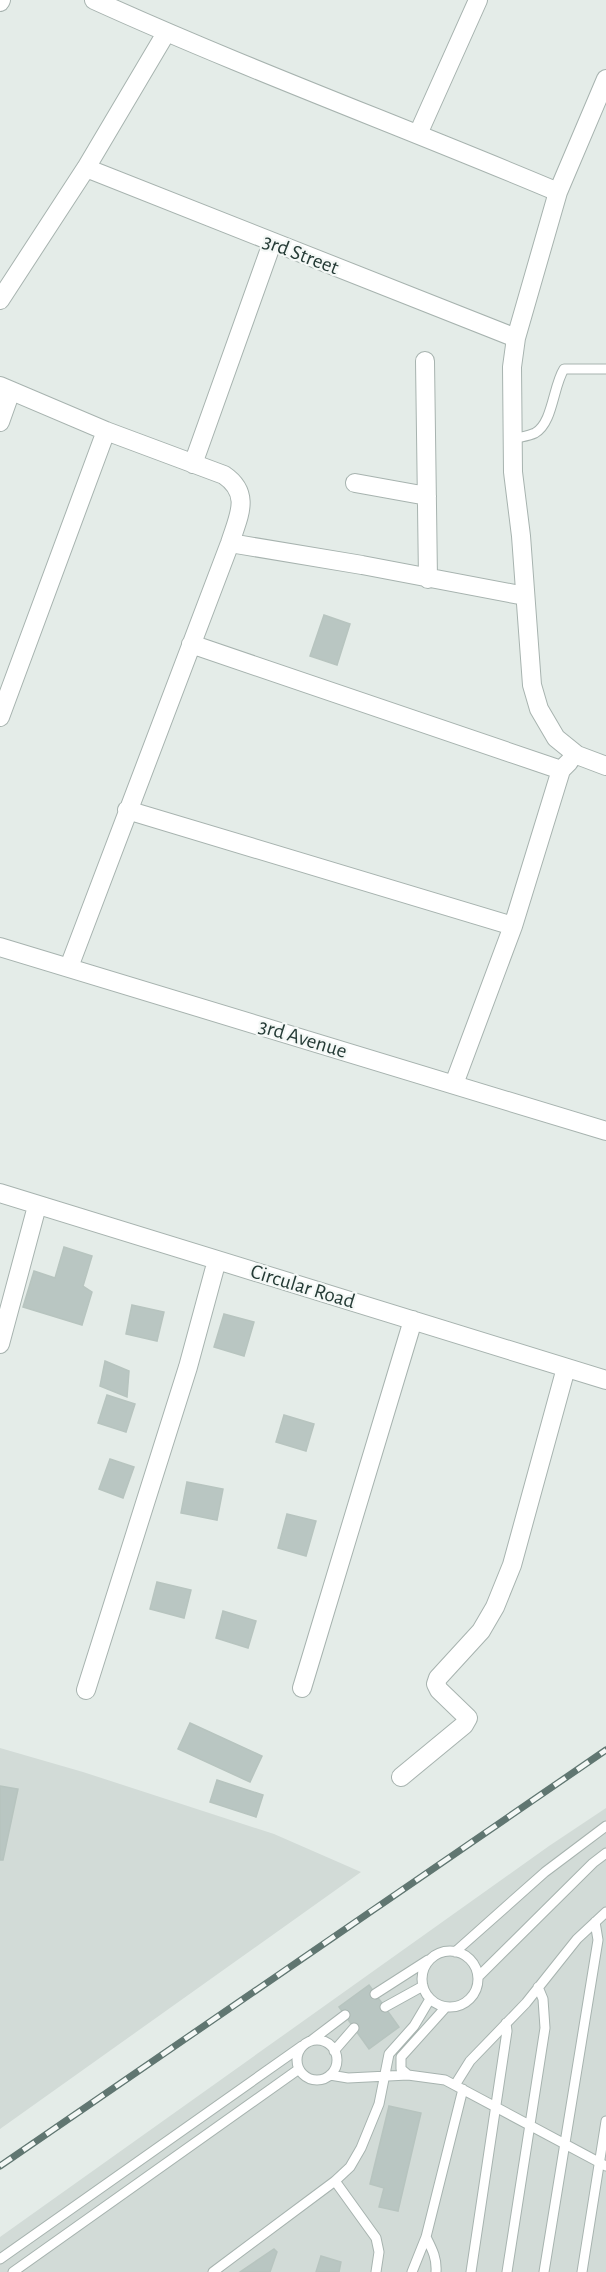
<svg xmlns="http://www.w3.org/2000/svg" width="606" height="2272" font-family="'Alegreya Sans',sans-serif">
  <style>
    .built { fill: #d2dbd7 }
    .building { fill: #b9c6c2; stroke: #b7c4bf; stroke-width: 1.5 }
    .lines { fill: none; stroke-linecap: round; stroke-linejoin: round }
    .service-casing { stroke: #a7b3af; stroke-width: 11 }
    .minor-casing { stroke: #a7b3af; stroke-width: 20 }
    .service { stroke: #fff; stroke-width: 9 }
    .minor { stroke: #fff; stroke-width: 18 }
    .rail-casing { stroke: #607671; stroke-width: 7 }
    .rail { stroke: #f4f8f6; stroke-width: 4.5; stroke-dasharray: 14; stroke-linecap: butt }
    .labels { text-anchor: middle; stroke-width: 4.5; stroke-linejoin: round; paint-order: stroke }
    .street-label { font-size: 21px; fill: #253b36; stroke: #f4f8f6 }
  </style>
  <rect width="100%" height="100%" fill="#e4ece8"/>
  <path class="built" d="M0,1748l83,24 191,62 87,38 -361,257z
    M606,1808v464h-606v-35l549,-391z"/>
  <path class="building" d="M324,615l26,9 -13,41 -27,-9z
    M64,1247l28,9 -9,30 9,6 -10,33 -59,-18 11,-36 21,7z
    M132,1305l32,7 -7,29 -31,-7z
    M224,1314l30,8 -10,34 -30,-9z
    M105,1361l24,10 -2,26 -27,-11z
    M107,1395l28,9 -9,28 -28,-9z
    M284,1415l30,9 -8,27 -30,-9z
    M110,1459l24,8 -11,31 -24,-9z
    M187,1482l36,7 -6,31 -36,-7z
    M287,1514l29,7 -10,35 -28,-8z
    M157,1582l34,8 -7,28 -34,-9z
    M223,1611l33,10 -8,27 -32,-10z
    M190,1723l72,33 -12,26 -72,-33z
    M217,1780l46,15 -7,22 -46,-15z
    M0,1786l18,3 -15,71h-3z
    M369,1985l30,42 -30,22 -30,-42z
    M389,2106l32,7 -23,98 -19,-4 5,-19 -14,-4z
    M274,2249l3,3 -7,20h-30z
    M321,2256l20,6 -2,10h-23z"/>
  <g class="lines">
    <defs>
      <path id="service" d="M513,439c7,-2 16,-3 22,-6 18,-10 18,-47 29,-64h42
        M422 1979a28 28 0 1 1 56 0a28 28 0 1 1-56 0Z
        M455,1952l90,-80 61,-46
        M478,1977l115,-114 13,-10
        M375,1994l53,-34
        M385,2007l38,-21
        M312,2040l33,-25
        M297 2060a20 20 0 1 1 40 0a20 20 0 1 1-40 0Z
        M334,2051l20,-23
        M330,2075l18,3 60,-3 37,5 161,86
        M408,2075l-7,-6v-12l45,-50
        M455,2085l15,-24 56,-58 51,-64 29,-27
        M335,2181l41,57 3,14 -3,20
        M426,2237c6,12 11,21 10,35
        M0,2259l302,-213
        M13,2272l286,-203
        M213,2272l122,-91 15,-14 11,-19 18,-44 10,-50 25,-28 16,-27
        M412,2272l14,-35 37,-148
        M471,2272l36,-241 -1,-8
        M507,2272l38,-244 -2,-29 -5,-12
        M544,2272l54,-332 -3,-18
        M582,2272l24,-151"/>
      <path id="minor" d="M94,0c152,69 310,127 464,192
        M0,2l1,-2
        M606,79l-48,113 -42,146 -4,29 1,105 8,64 11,149 7,24 17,29 21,17 29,11
        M418,134l60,-134
        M86,168l430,170
        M0,300l86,-132 80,-135
        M425,361l3,218
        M0,386l106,45 118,44c28,19 14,42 6,68l-161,424
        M0,422l11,-31
        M193,464l79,-221
        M355,483l72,13
        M230,543l132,22 163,31
        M191,644l370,126
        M0,717l106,-286
        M127,810l386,116
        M0,947l606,184
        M454,1084l59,-158 48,-156 8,-8
        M0,1193l606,187
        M0,1344l37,-138
        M302,1688l111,-368
        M86,1690l102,-323 29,-107
        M401,1777l63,-52 4,-7 -29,-28 -3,-6 2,-6 43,-47 14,-24 17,-42 54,-197"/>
    </defs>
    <use href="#service" class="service-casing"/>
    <use href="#minor" class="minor-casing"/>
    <use href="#service" class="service"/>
    <use href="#minor" class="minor"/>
    <defs>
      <path id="rail" d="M0,2166l606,-416"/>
    </defs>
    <use href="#rail" class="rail-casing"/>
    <use href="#rail" class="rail"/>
  </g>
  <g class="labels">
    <g class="street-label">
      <text transform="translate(301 254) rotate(21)" y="7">3rd Street</text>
      <text transform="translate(303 1038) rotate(17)" y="7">3rd Avenue</text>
      <text transform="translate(303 1286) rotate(17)" y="7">Circular Road</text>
    </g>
  </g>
</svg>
